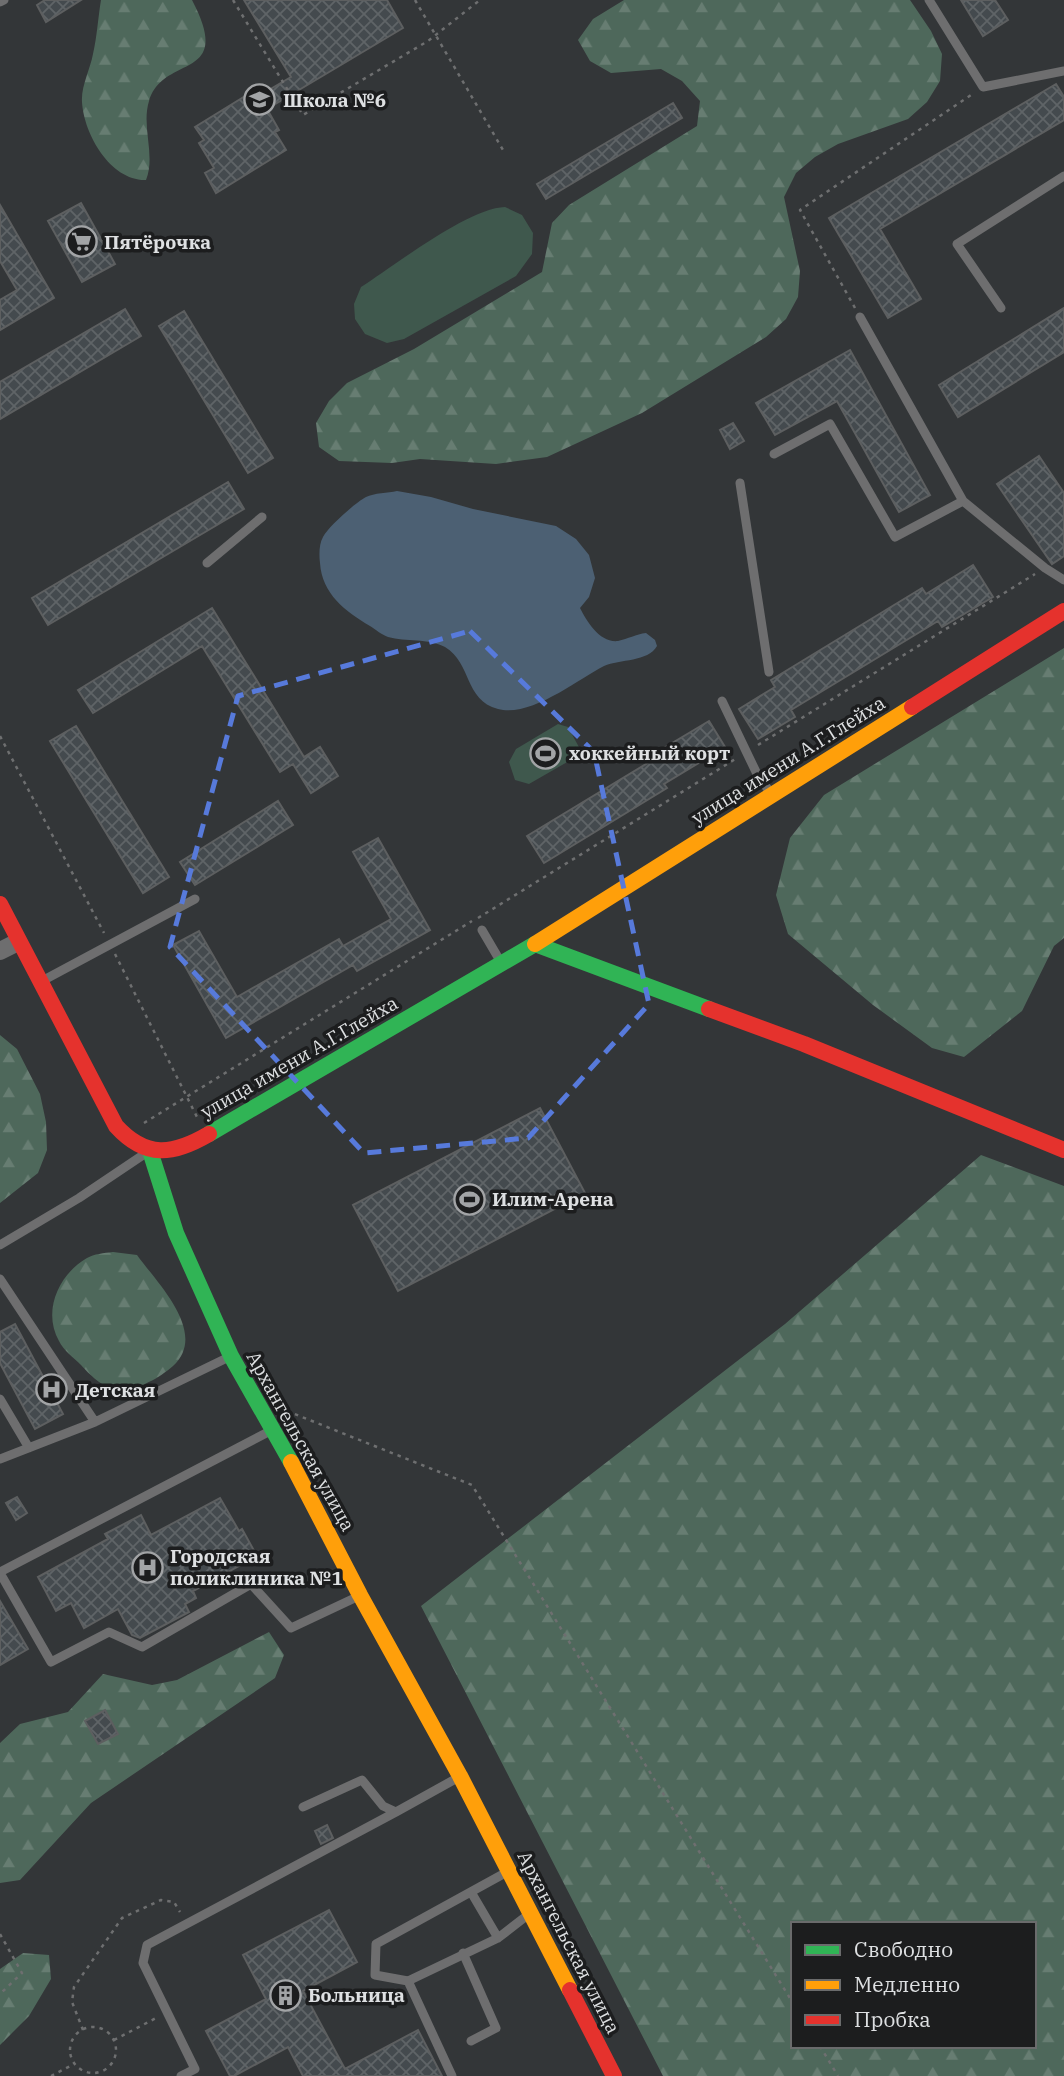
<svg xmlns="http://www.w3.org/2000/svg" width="1064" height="2076" font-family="'IBM Plex Serif',serif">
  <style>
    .forest { fill: url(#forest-firs); fill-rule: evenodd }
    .pitch { fill: #3f584d }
    .water { fill: #4c6073 }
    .building { fill: url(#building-cross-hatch); stroke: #5d5f60; stroke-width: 2 }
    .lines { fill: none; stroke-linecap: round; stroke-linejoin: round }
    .path { stroke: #6e6f70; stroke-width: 2.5; stroke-dasharray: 3.5 5; stroke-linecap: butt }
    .lane { stroke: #6e6e6f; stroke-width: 9 }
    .street { stroke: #6e6e6f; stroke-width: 18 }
    .fast { stroke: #30b455; stroke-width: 16 }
    .slow { stroke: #ff9f0a; stroke-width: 16 }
    .jam { stroke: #e5322d; stroke-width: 16 }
    .marked { fill: none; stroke: #577adb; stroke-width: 5; stroke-dasharray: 14 9; stroke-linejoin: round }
    .labels { text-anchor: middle; stroke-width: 7; stroke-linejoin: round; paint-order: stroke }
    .poi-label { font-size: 19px; font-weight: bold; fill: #dee0e2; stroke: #1c1d1e; text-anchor: start }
    .street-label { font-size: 19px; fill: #dee0e2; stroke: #1c1d1e }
  </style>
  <defs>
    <pattern id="forest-firs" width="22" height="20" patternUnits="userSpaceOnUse" patternTransform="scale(1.75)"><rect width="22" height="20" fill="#4e685b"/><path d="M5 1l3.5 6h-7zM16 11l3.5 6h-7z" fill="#677d72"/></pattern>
    <pattern id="building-cross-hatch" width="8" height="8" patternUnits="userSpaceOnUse" patternTransform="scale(1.75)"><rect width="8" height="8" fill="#444a4e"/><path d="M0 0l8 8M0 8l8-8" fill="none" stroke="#5f6467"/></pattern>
  </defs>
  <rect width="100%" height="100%" fill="#333638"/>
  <path class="forest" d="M101,0h91c43,82 -29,53 -43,101 -8,26 7,54 -3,79 -35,1 -62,-45 -64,-78 -1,-16 8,-32 11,-48 4,-17 5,-36 8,-54z
    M624,0h286l21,31 11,23 -2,27 -13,21 -19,17 -70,25 -23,13 -19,16 -12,24 16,74 -2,26 -12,22 -20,18 -124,76 -95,44 -51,7 -76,-5 -28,4 -53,-2 -20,-14 -3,-24 13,-22 18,-18 67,-34 128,-77 10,-49 17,-18 128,-79 3,-25 -18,-20 -21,-12 -50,4 -21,-12 -12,-21 15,-21z
    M1064,648v290l-10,8 -32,65 -58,46 -32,-9 -59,-43 -85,-71 -12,-39 14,-57 34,-43z
    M0,1035l17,14 23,45 6,28 1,28 -9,23 -38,30z
    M981,1155l83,31v890h-401l-242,-470 364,-282zM793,1924h241v122h-241z
    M113,1252l24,3c20,28 72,78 36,111 -15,13 -36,25 -58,23 -12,-1 -26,-15 -34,-24 -7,-7 -18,-15 -22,-24 -17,-30 0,-67 28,-83 7,-4 17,-5 26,-6z
    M269,1632l15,23 -9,23 -184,125 -71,77 -20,3v-140l20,-19 48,-12 35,-38 49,11 25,-5z
    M23,1953l26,2 2,24 -22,37 -29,29v-76z"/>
  <path class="pitch" d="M505,207l17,8 11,18 -1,21 -16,22 -112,63 -17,4 -22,-9 -10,-15 -1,-15 7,-17c33,-21 107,-79 144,-80z
    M558,724l10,3 12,22 -4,8 -47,27 -14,-4 -6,-18 7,-13z"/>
  <path class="water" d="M397,491l34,6 42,12 83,17 20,13 13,16 6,23 -6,19 -9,11c7,14 20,35 38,33 10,-2 18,-7 28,-8l9,7 2,6c-9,16 -37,13 -53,20 -27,14 -74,52 -106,43 -34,-9 -26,-46 -53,-62 -17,-9 -39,-5 -57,-10 -6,-2 -13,-8 -18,-11 -25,-15 -48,-32 -50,-63 -1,-8 -1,-19 3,-26 6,-11 32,-34 43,-40 8,-4 22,-4 31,-6z"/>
  <path class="building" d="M45,0h36l-35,22 -9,-17z
    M244,0h143l16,28 -136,81 12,21 -4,2 11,18 -70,43 -11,-20 9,-5 -15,-25 5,-3 -9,-13 68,-42 4,6 24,-14z
    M961,0h34l13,20 -25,16z
    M1056,84l8,13v23l-184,109 41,70 -33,19 -59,-100z
    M673,103l9,15 -136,81 -9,-15z
    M81,203l34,61 -33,18 -34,-61z
    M0,205l54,93 -54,32v-30l17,-10 -17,-29z
    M1064,308v44l-106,65 -19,-32z
    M125,309l16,27 -141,83v-37z
    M184,311l89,147 -25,15 -89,-147z
    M850,350l80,145 -31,17 -62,-111 -62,34 -19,-32z
    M733,423l11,18 -14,8 -10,-19z
    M1039,456l25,37v63l-12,8 -55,-80z
    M228,482l16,27 -196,116 -16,-27z
    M973,565l20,32 -51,30 -4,-6 -147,89 4,7 -37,22 -19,-30 36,-22 -4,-7 151,-92 4,6z
    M212,608l92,149 16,-10 18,29 -27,17 -18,-29 -13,8 -78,-126 -109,67 -15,-23z
    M709,721l16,26 -61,37 3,4 -123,75 -17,-27 124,-75 -2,-4z
    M76,726l93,151 -26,16 -93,-152z
    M278,801l15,24 -98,60 -15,-23z
    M378,838l52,92 -73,41 -4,-6 -127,73 -53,-93 26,-14 38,66 102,-58 4,7 48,-27 -38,-67z
    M540,1108l45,85 -187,98 -45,-86z
    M15,1324l48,90 -28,15 -35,-66v-31z
    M17,1497l10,16 -11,7 -10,-17z
    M220,1498l19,33 3,-2 15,27 -64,35 3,7 -11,6 4,8 -49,26 -8,-3 -14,-26 -34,19 -13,-25 -15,8 -18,-34 70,-38 -3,-5 36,-19 10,20z
    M0,1601l28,48 -28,16z
    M105,1710l13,24 -20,10 -13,-23z
    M327,1825l6,13 -12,6 -6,-13z
    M329,1910l28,52 -54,29 42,78 73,-39 24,46h-139l-15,-29 -54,29h-4l-24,-45 60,-32 -23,-44z"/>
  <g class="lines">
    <path class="path" d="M233,0l70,115 125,-74 52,-41
      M415,0l88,150
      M855,308l-55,-98 174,-117
      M0,736l104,197
      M758,745l277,-171
      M478,918l259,-160
      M115,954l82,163
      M144,1123l328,-202
      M287,1411l185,74 321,518
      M0,1934l22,39 -22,21
      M70 2050a23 23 0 1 1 46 0a23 23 0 1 1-46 0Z
      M83,2030l-11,-28 2,-15 48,-69 39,-18 13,2 6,10
      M114,2040l44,-23
      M820,2046l18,30
      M51,2076l23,-12"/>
    <path class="lane" d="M929,0l54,87 81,-16
      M0,2l4,-2
      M1001,308l-44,-64 107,-68
      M860,317l103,184 82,67 19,12
      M774,454l56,-30 65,113 68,-36
      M740,483l29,189
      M207,563l55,-46
      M722,701l36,75 12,16
      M482,930l17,29
      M42,981l153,-82
      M0,1245l79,-47 67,-45
      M0,1279l95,143
      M0,1399l29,49
      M0,1459l95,-37 134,-65
      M0,1572l274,-143
      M0,1573l51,89 58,-30 33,15 109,-63 40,44 68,-32
      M303,1807l59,-27 21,26 13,6 63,-35
      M507,1872l-131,72 -1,31 33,6 90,-43 31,-24
      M471,1892l27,46
      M463,1953l33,75 -25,13
      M408,1981l44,95
      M181,2076l14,-7 -52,-106 4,-18 249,-133"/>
    <path class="street" d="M0,951l18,-9"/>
    <path class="fast" d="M209,1134l326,-190 174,65
      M150,1151l26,82 55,123 60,106"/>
    <path class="slow" d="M535,944l377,-237
      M291,1462l69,133 100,181 110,214"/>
    <path class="jam" d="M912,707l152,-96
      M0,904l116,222c30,33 57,29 93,8
      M709,1009l95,35 260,106
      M570,1990l44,86"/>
  </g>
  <path class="marked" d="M470,631l124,121 55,252 -121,134 -164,15 -194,-206 68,-251z"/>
  <defs>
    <symbol id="school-ring" viewBox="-11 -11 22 22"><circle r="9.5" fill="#1c1d1e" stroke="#a2a4a6" stroke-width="1.5"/><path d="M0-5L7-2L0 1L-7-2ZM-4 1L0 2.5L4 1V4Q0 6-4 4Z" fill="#a2a4a6"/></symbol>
    <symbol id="supermarket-ring" viewBox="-11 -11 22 22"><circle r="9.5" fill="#1c1d1e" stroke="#a2a4a6" stroke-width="1.5"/><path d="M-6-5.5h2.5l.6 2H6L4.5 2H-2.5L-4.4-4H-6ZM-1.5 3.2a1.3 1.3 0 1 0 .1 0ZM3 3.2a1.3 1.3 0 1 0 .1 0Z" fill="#a2a4a6"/></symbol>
    <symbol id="stadium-ring" viewBox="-11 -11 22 22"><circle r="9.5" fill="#1c1d1e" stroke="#a2a4a6" stroke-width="1.5"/><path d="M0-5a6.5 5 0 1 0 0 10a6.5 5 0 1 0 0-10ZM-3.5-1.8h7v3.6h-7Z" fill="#a2a4a6"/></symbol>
    <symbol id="hospital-ring" viewBox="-11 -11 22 22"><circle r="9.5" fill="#1c1d1e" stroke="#a2a4a6" stroke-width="1.5"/><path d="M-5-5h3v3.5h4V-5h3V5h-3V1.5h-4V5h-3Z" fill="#a2a4a6"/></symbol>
    <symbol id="building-ring" viewBox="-11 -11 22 22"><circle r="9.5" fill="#1c1d1e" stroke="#a2a4a6" stroke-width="1.5"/><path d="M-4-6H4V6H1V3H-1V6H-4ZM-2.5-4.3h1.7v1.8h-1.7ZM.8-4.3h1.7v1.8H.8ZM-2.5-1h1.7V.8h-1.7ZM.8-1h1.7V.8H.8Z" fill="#a2a4a6"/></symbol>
  </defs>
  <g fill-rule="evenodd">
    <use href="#school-ring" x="242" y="82" width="35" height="35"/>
    <use href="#supermarket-ring" x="64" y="224" width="35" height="35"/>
    <use href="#stadium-ring" x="528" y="736" width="35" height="35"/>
    <use href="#stadium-ring" x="452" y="1182" width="35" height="35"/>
    <use href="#hospital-ring" x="34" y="1372" width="35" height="35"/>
    <use href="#hospital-ring" x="130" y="1550" width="35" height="35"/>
    <use href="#building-ring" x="268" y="1978" width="35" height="35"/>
  </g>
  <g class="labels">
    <g class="poi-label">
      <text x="283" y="107">Школа №6</text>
      <text x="104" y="249">Пятёрочка</text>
      <text x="569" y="760">хоккейный корт</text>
      <text x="492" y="1206">Илим-Арена</text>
      <text x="75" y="1397">Детская</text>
      <text x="170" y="1563">Городская<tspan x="170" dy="22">поликлиника №1</tspan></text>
      <text x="308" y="2002">Больница</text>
    </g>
    <g class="street-label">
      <text transform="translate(788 760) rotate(-32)" y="7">улица имени А.Г.Глейха</text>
      <text transform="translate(299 1057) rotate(-30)" y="7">улица имени А.Г.Глейха</text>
      <text transform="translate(301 1441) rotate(61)" y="7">Архангельская улица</text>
      <text transform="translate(569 1942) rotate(63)" y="7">Архангельская улица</text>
    </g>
  </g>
  <rect x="791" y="1922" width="245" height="126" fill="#1c1d1e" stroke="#6a6b6c" stroke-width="2"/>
  <rect x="805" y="1945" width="35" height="10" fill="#30b455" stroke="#6a6b6c" stroke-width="2"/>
  <text x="854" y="1957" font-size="21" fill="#dee0e2">Свободно</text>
  <rect x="805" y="1980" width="35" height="10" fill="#ff9f0a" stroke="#6a6b6c" stroke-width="2"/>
  <text x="854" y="1992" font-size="21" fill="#dee0e2">Медленно</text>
  <rect x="805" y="2015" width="35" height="10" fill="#e5322d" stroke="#6a6b6c" stroke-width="2"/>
  <text x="854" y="2027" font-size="21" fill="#dee0e2">Пробка</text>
</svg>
